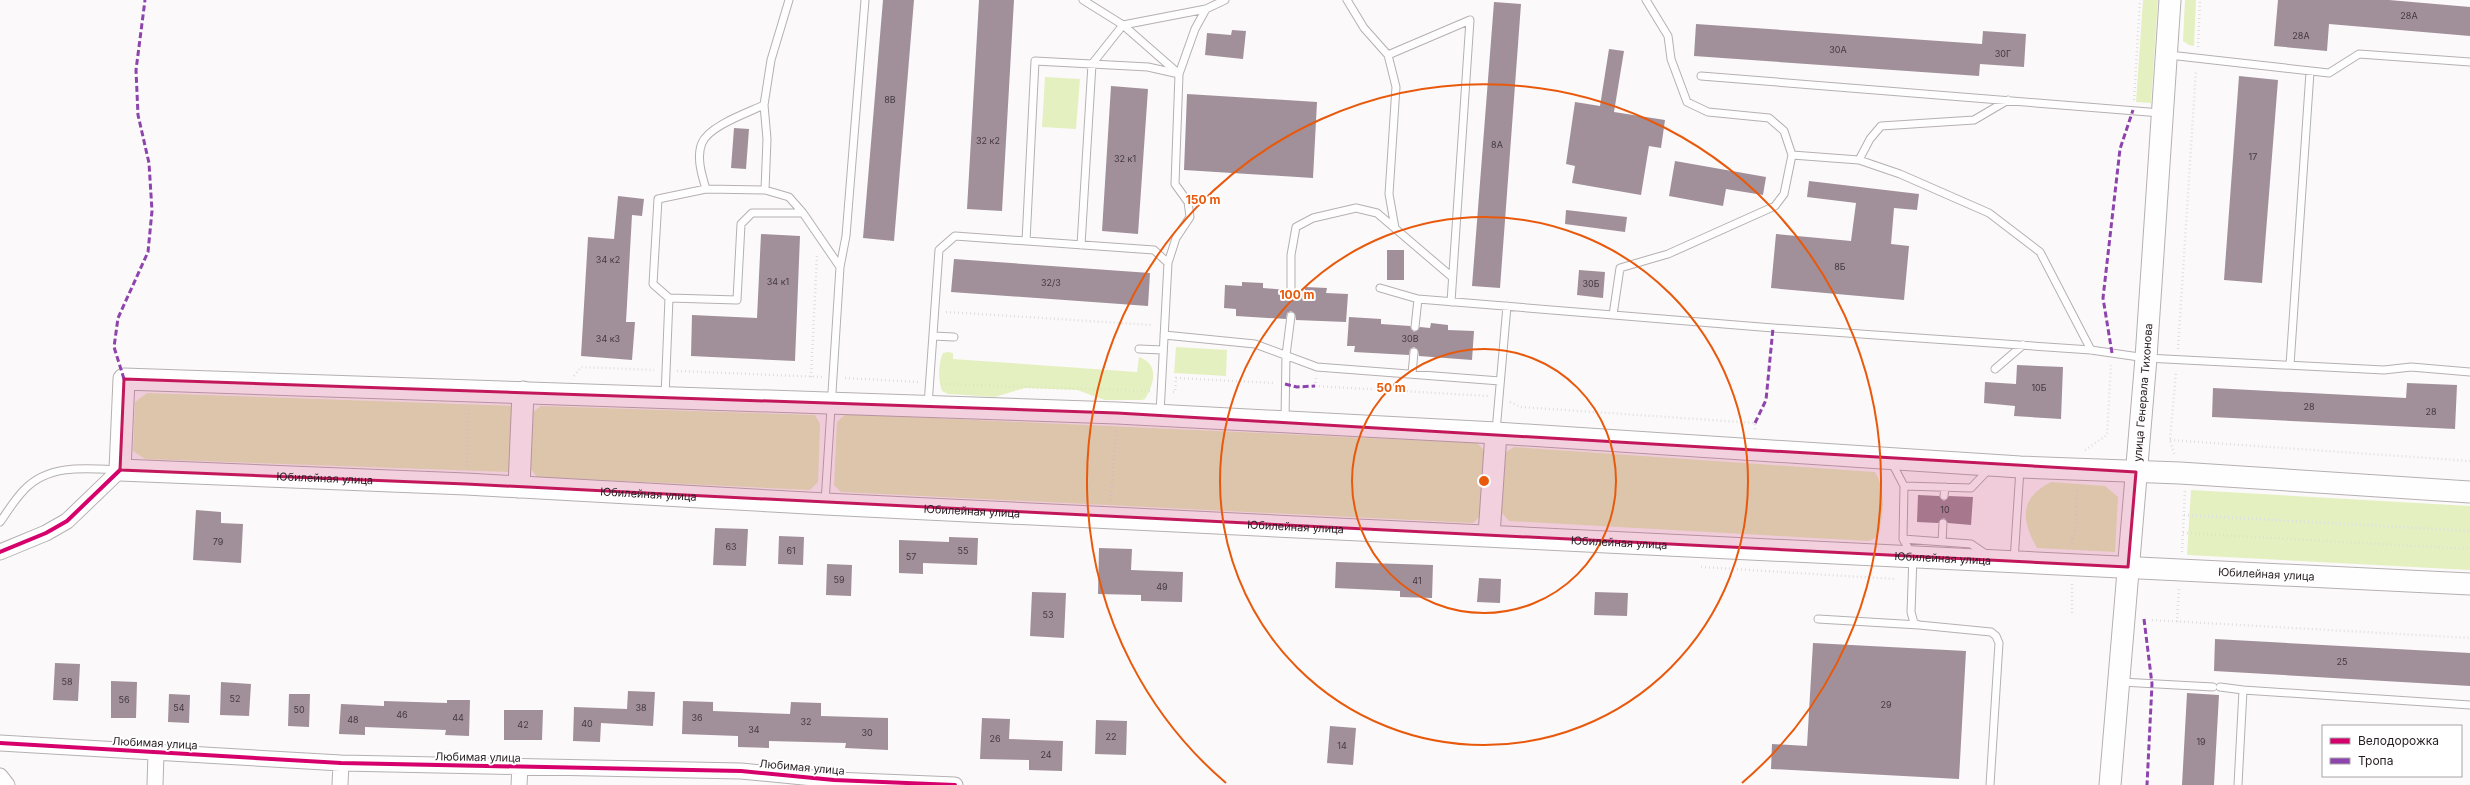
<svg xmlns="http://www.w3.org/2000/svg" width="2470" height="785" font-family="Inter,sans-serif">
  <style>
    .green { fill: #e4f0c0 }
    .building { fill: #a1909a }
    .lines { fill: none; stroke-linecap: round; stroke-linejoin: round }
    .lane-casing { stroke: #b5b0b2; stroke-width: 9 }
    .street-casing { stroke: #b5b0b2; stroke-width: 17 }
    .secondary-casing { stroke: #b5b0b2; stroke-width: 23 }
    .path { stroke: #dfdfdf; stroke-width: 2.5; stroke-dasharray: 1 3; stroke-linecap: butt }
    .lane { stroke: #fffefe; stroke-width: 7 }
    .street { stroke: #fffefe; stroke-width: 15 }
    .secondary { stroke: #fffefe; stroke-width: 21 }
    .quiet { stroke: #8e44ad; stroke-width: 3; stroke-dasharray: 6 3; stroke-linecap: butt }
    .cycleway-casing { stroke: #fff; stroke-width: 6 }
    .cycleway { stroke: #d6006c; stroke-width: 4 }
    .marked { fill: #c2185b; fill-opacity: 0.2; stroke: #c2185b; stroke-width: 3; stroke-linejoin: round }
    .ring { fill: none; stroke: #e8590c; stroke-width: 2 }
    .labels { text-anchor: middle; stroke-width: 4; stroke-linejoin: round; paint-order: stroke }
    .number-label { font-size: 9px; fill: #44393f }
    .street-label { font-size: 11px; fill: #251c21; stroke: #fff }
    .centre { fill: #e8590c; stroke: #fff; stroke-width: 2 }
    .ring-label { font-size: 12px; text-anchor: middle; font-weight: bold; fill: #e8590c; stroke: #fff; stroke-width: 4; stroke-linejoin: round; paint-order: stroke }
  </style>
  <rect width="100%" height="100%" fill="#fcf9fa"/>
  <path class="green" d="M2143,0h15l-7,103 -15,-1z
    M2185,0h11l-2,46 -5,-1 -6,-4z
    M1045,77l35,2 -4,50 -34,-2z
    M1176,347l51,3 -1,26 -52,-3z
    M948,352l5,1v6l184,13 2,-15c21,7 15,27 6,42l-3,1h-37l-28,-10 -52,-2 -30,9 -47,-3 -6,-3c-4,-11 -4,-28 1,-38z
    M147,393l367,13 -5,66 -364,-13 -12,-8 2,-49z
    M541,406l274,9 5,9 -2,58 -8,8 -273,-13 -7,-9 3,-56z
    M846,414l631,29 9,9 -3,61 -10,10 -632,-31 -7,-7 3,-63z
    M1514,447l361,25c11,16 9,47 2,65l-8,4 -360,-20 -8,-9 5,-60z
    M2051,482l54,4 13,11 -3,55 -78,-4c-16,-28 -18,-50 14,-66z
    M2191,490l279,16v64l-283,-15z"/>
  <path class="building" d="M883,0h31l-20,241 -31,-3z
    M979,0h35l-12,211 -35,-2z
    M2278,0h111l81,7v29l-141,-12 -2,27 -53,-5z
    M1494,2l27,2 -21,284 -28,-2z
    M1696,24l286,20 1,-13 43,3 -2,33 -44,-3 -1,12 -285,-20z
    M1232,30l14,1 -3,28 -38,-4 2,-22 24,2z
    M1609,49l15,2 -10,61 51,8 -4,28 -12,-2 -8,49 -69,-12 3,-17 -9,-2 9,-62 25,4z
    M2239,76l39,4 -16,203 -38,-3z
    M1111,86l37,3 -10,145 -36,-3z
    M1187,94l130,8 -4,76 -129,-8z
    M734,128l15,1 -3,40 -15,-1z
    M1675,161l91,16 -3,18 -37,-6 -3,17 -54,-10z
    M1809,181l110,13 -2,16 -23,-2 -3,36 18,2 -5,54 -133,-12 5,-54 75,7 5,-38 -49,-6z
    M618,196l26,3 -2,17 -10,-1 -6,107h9l-3,38 -51,-4 7,-119 26,2z
    M1566,210l61,7 -2,15 -60,-8z
    M761,234l39,2 -5,125 -104,-5 1,-41 65,3z
    M1387,250h17v30h-17z
    M954,259l196,14 -2,33 -197,-14z
    M1579,270l26,2 -2,26 -26,-3z
    M1242,282l21,1v5l23,2 5,5 5,-5h9v-3l22,1 -1,5 22,1 -2,28 -50,-2 -1,-6 -4,-3 -4,2 -1,6 -50,-3v-7l-12,-1 1,-23 17,1z
    M1349,317l32,2v5l29,2 4,6 6,-5 10,1 1,-5 17,2v5l26,1 -2,29 -53,-4 -1,-6 -4,-3 -4,2 -1,6 -55,-3 1,-6h-8z
    M2017,365l46,2 -2,52 -47,-3 1,-10 -31,-3 1,-21 31,2z
    M2407,383l50,2 -2,44 -243,-12 1,-29 193,10z
    M1918,495l21,1 5,5 5,-5 24,1 -2,28 -23,-2 -4,-5 -6,5 -21,-1z
    M196,510l25,2v11l22,1 -2,39 -48,-3z
    M715,528l33,1 -2,37 -33,-1z
    M779,536l25,1 -1,28 -25,-1z
    M949,537l29,1 -1,27 -54,-2v11l-24,-1v-33l50,2z
    M1099,548l33,1 -1,21 52,2 -1,30 -41,-1v-6l-43,-1z
    M1336,562l97,3 -1,33 -32,-1v-6l-65,-3z
    M827,564l25,1 -1,31 -25,-1z
    M1479,578l22,1 -1,24 -23,-1z
    M1032,592l34,1 -2,45 -34,-2z
    M1595,592l33,1 -1,23 -33,-1z
    M2215,639l255,14v33l-256,-15z
    M1813,643l153,8 -7,128 -188,-10 1,-25 35,2z
    M55,663l25,1 -2,37 -25,-1z
    M111,681l26,1 -1,36h-25z
    M221,682l30,2 -2,32 -29,-1z
    M628,691l27,1 -2,34 -52,-3 -1,19 -27,-1 1,-34 53,2z
    M2187,693l32,2 -5,90h-32z
    M169,694l21,1 -1,28 -21,-1z
    M289,694h21l-1,33 -21,-1z
    M447,700h23l-1,36 -24,-1 1,-5 -81,-3v8l-26,-1 2,-30 43,2v-5l63,2z
    M683,701l30,1v9l77,3 1,-12 30,1v13l67,2v32l-43,-2 1,-5 -77,-2v7l-31,-1v-11l-56,-2z
    M504,710h39l-1,30h-38z
    M982,718l28,1 -1,20 54,2 -1,30 -33,-1v-10l-49,-1z
    M1096,720l31,1 -1,34 -31,-1z
    M1330,726l26,2 -3,37 -26,-2z"/>
  <g class="lines">
    <defs>
      <path id="lane" d="M1083,0l40,25 56,49
        M1347,0l17,28 24,27 8,32 -7,107 6,34
        M1388,55l82,-35 -19,282
        M2169,55l160,18 30,-19 111,8
        M1701,76l460,37
        M1792,155l67,5 41,14 89,39 51,39 51,98
        M1859,160l11,-21 11,-13 93,-6 34,-20
        M706,189c-4,-13 -10,-32 -4,-46 7,-17 45,-30 62,-38
        M765,190l2,-51 -3,-34 7,-45 18,-60
        M803,213l-14,-16 -24,-7 -59,-1 -48,10 -5,85 16,14 68,2 4,-76 11,-11h51l37,54
        M1026,241l9,-180 113,6 31,7
        M1081,245l11,-181 31,-39 83,-16 19,-9
        M1168,263l8,-25 14,-21 -2,-15 -13,-18 4,-110 16,-45 11,-20
        M1380,288l38,11 355,29 318,22 55,8 238,12 27,-3 59,5
        M1291,290v-35l5,-28 17,-9 43,-10 21,5 75,64
        M1613,315l7,-47 48,-14 107,-48 9,-12 8,-39 -8,-24 -15,-13 -61,-6 -21,-10 -16,-43 -3,-23 -22,-36
        M1415,327l3,-28
        M1164,335l91,9 62,23 183,14
        M933,336l21,1
        M1139,349l24,1
        M2290,365l20,-293
        M1995,369l28,-24
        M1412,374l2,-22
        M665,396l4,-98
        M928,405l11,-155 16,-14 199,14 14,13 -8,150
        M1285,420l1,-65 5,-39
        M1496,431l11,-125
        M1891,461l13,25 -1,53 10,17 -2,56 3,11 5,2 72,7 5,4 3,7 -9,142
        M1904,486l67,2 19,-20
        M1944,496l1,-9
        M825,502l15,-235 6,-31 19,-236
        M0,522c8,-11 15,-23 24,-32 24,-26 62,-22 94,-20
        M1903,539l68,5 16,11
        M1942,542l1,-19
        M2014,561l6,-92
        M1818,619l101,6
        M2121,682l92,5
        M2220,687l23,3 -5,95
        M2243,690l227,15"/>
      <path id="street" d="M0,552l46,-19 21,-12 53,-51
        M0,743l341,20 400,8 93,9 121,5
        M0,776l7,9
        M155,785l1,-32
        M340,785l1,-22
        M519,785l1,-18"/>
      <g id="secondary">
        <path d="M519,487l4,-95"/>
        <path id="s1" d="M2470,492l-290,-19 -160,-6 -524,-34 -379,-20 -993,-34 -4,91 346,14 359,20 1645,80"/>
        <path d="M1489,535l7,-102"/>
        <path id="s2" d="M2110,785l36,-427 24,-358"/>
      </g>
    </defs>
    <use href="#lane" class="lane-casing"/>
    <use href="#street" class="street-casing"/>
    <use href="#secondary" class="secondary-casing"/>
    <path class="path" d="M2198,47l2,-47
      M2134,100l6,-100
      M946,312l206,13
      M2178,349l18,-279
      M677,371l145,6
      M574,376l7,-9 73,3
      M811,377l6,-122
      M845,378l73,4
      M1316,378l-1,8 173,10
      M941,384l209,7
      M1173,392h2l1,-14 98,5
      M1510,402l11,5 234,16v9
      M2170,440l300,21
      M2085,450l22,-15 4,-70
      M2174,454l-4,-14 6,-68
      M467,466l2,-57
      M1111,500l5,-69
      M2184,515l286,16
      M2183,533l287,16
      M2069,546l6,-12 2,-46
      M2182,552l3,-61
      M1701,567l194,12
      M2072,613v-29
      M2152,620l318,18
      M2177,622l2,-33"/>
    <use href="#lane" class="lane"/>
    <use href="#street" class="street"/>
    <use href="#secondary" class="secondary"/>
    <path class="quiet" d="M2112,353l-9,-55 17,-149 13,-39
      M124,379l-10,-32 4,-29 30,-66 4,-41 -3,-48 -11,-48 -2,-45 9,-70
      M1285,384l12,3 18,-1
      M1755,423l11,-23 7,-72
      M2144,619l8,65 -5,101"/>
    <defs>
      <path id="cycleway" d="M0,552l46,-19 21,-12 53,-51
        M0,743l341,20 400,8 93,9 121,5"/>
    </defs>
    <use href="#cycleway" class="cycleway-casing"/>
    <use href="#cycleway" class="cycleway"/>
  </g>
  <path class="marked" d="M124,379l993,34 1019,59 -8,95 -1662,-83 -346,-14z"/>
  <g class="ring">
    <circle cx="1484" cy="481" r="132"/>
    <circle cx="1484" cy="481" r="264"/>
    <path d="M1226 783A397 397 0 1 1 1742 783"/>
  </g>
  <g class="labels">
    <g class="number-label">
      <text x="2409" y="19">28А</text>
      <text x="2301" y="39">28А</text>
      <text x="1838" y="53">30А</text>
      <text x="2003" y="57">30Г</text>
      <text x="890" y="103">8В</text>
      <text x="988" y="144">32 к2</text>
      <text x="1497" y="148">8А</text>
      <text x="2253" y="160">17</text>
      <text x="1125" y="162">32 к1</text>
      <text x="608" y="263">34 к2</text>
      <text x="1840" y="270">8Б</text>
      <text x="778" y="285">34 к1</text>
      <text x="1051" y="286">32/3</text>
      <text x="1591" y="287">30Б</text>
      <text x="608" y="342">34 к3</text>
      <text x="1410" y="342">30В</text>
      <text x="2039" y="391">10Б</text>
      <text x="2309" y="410">28</text>
      <text x="2431" y="415">28</text>
      <text x="1945" y="513">10</text>
      <text x="218" y="545">79</text>
      <text x="731" y="550">63</text>
      <text x="791" y="554">61</text>
      <text x="963" y="554">55</text>
      <text x="911" y="560">57</text>
      <text x="839" y="583">59</text>
      <text x="1417" y="584">41</text>
      <text x="1162" y="590">49</text>
      <text x="1048" y="618">53</text>
      <text x="2342" y="665">25</text>
      <text x="67" y="685">58</text>
      <text x="235" y="702">52</text>
      <text x="124" y="703">56</text>
      <text x="1886" y="708">29</text>
      <text x="179" y="711">54</text>
      <text x="641" y="711">38</text>
      <text x="299" y="713">50</text>
      <text x="402" y="718">46</text>
      <text x="458" y="721">44</text>
      <text x="697" y="721">36</text>
      <text x="353" y="723">48</text>
      <text x="806" y="725">32</text>
      <text x="587" y="727">40</text>
      <text x="523" y="728">42</text>
      <text x="754" y="733">34</text>
      <text x="867" y="736">30</text>
      <text x="1111" y="740">22</text>
      <text x="995" y="742">26</text>
      <text x="2201" y="745">19</text>
      <text x="1342" y="749">14</text>
      <text x="1046" y="758">24</text>
    </g>
    <g class="street-label">
      <text dy="4" stroke="none"><textPath href="#s2" startOffset="394">улица Генерала Тихонова</textPath></text>
      <text dy="4" stroke="none"><textPath href="#s1" startOffset="2645">Юбилейная улица</textPath></text>
      <text dy="4" stroke="none"><textPath href="#s1" startOffset="2969">Юбилейная улица</textPath></text>
      <text dy="4" stroke="none"><textPath href="#s1" startOffset="3293">Юбилейная улица</textPath></text>
      <text dy="4" stroke="none"><textPath href="#s1" startOffset="3617">Юбилейная улица</textPath></text>
      <text dy="4" stroke="none"><textPath href="#s1" startOffset="3941">Юбилейная улица</textPath></text>
      <text dy="4" stroke="none"><textPath href="#s1" startOffset="4265">Юбилейная улица</textPath></text>
      <text dy="4" stroke="none"><textPath href="#s1" startOffset="4589">Юбилейная улица</textPath></text>
      <text transform="translate(155 743) rotate(3)" y="4">Любимая улица</text>
      <text transform="translate(478 757) rotate(1)" y="4">Любимая улица</text>
      <text transform="translate(802 767) rotate(5)" y="4">Любимая улица</text>
    </g>
  </g>
  <circle cx="1484" cy="481" r="6" class="centre"/>
  <g class="ring-label">
    <text x="1203" y="204">150 m</text>
    <text x="1297" y="299">100 m</text>
    <text x="1391" y="392">50 m</text>
  </g>
  <rect x="2322" y="725" width="140" height="52" fill="#ffffff" stroke="#a8a4a6"/>
  <rect x="2330" y="738" width="20" height="6" fill="#d6006c" stroke="#a8a4a6"/>
  <text x="2358" y="745" font-size="12" fill="#251c21">Велодорожка</text>
  <rect x="2330" y="758" width="20" height="6" fill="#8e44ad" stroke="#a8a4a6"/>
  <text x="2358" y="765" font-size="12" fill="#251c21">Тропа</text>
</svg>
